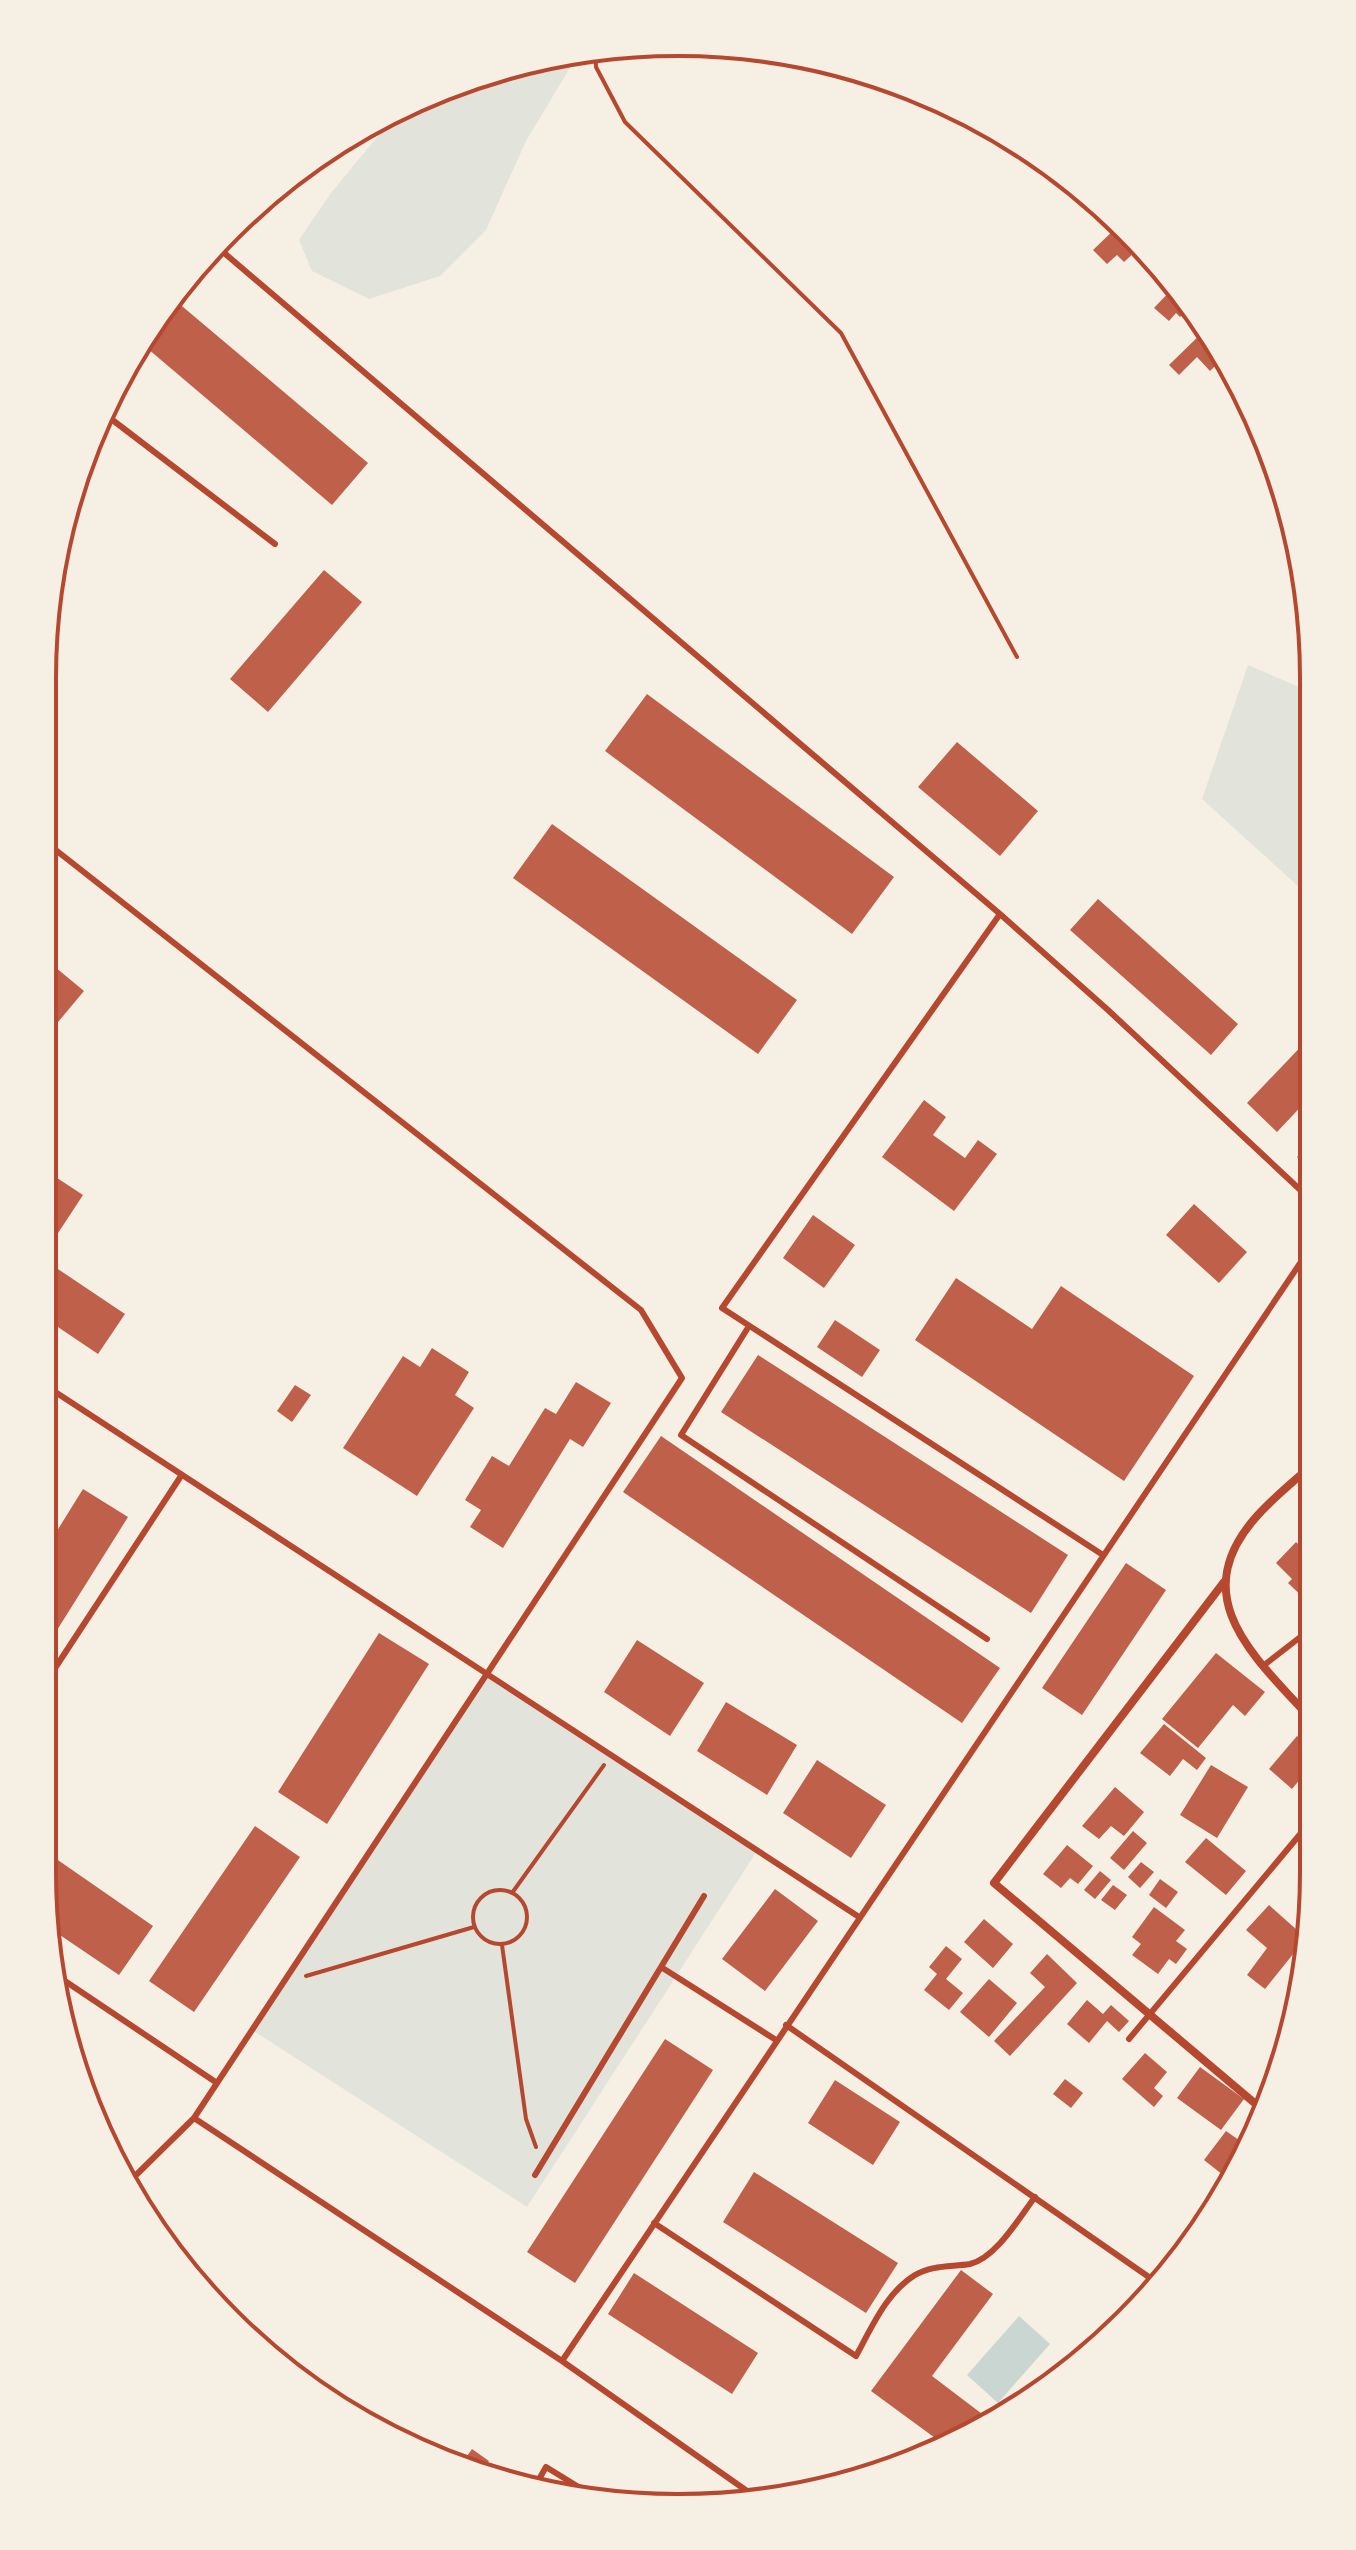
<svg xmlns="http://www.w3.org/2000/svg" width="1356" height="2550" font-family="'PT Sans Narrow',sans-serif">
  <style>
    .green { fill: #e2e4dc }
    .water { fill: #c9d6d2 }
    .building { fill: #bf614a }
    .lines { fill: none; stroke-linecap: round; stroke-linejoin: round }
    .path { stroke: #b5482f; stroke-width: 4 }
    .service { stroke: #b5482f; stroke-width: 6 }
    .minor { stroke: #b5482f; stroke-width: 8 }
    .rim { fill: none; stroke: #b5482f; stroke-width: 4 }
  </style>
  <rect width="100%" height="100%" fill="#f6efe4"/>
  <path class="green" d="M580,51l-54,90 -40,89 -46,46 -71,23 -57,-28 -13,-31 32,-47 70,-85 73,-32z
    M1248,665l61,26v205l-107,-97z
    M486,1676l271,175 -230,356 -275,-177z"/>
  <path class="water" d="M1019,2316l31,28 -52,59 -31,-28z"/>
  <path class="building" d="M1119,225l14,16 -3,3 6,7 -12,11 -7,-7 -10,9 -14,-14z
    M1172,289l18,17 -10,11 -4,-4 -7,8 -15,-13z
    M170,296l198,167 -36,42 -191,-162z
    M1208,327l7,13 -9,9 13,13 -9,9 -13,-14 -18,18 -10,-10z
    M324,570l38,32 -94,110 -38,-33z
    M647,694l247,183 -42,57 -247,-183z
    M957,742l81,69 -38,45 -82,-69z
    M552,824l245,176 -39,54 -245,-176z
    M1098,899l140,125 -27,31 -141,-125z
    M43,957l41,34 -41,49z
    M1310,1037v60l-33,35 -30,-29z
    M924,1100l22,17 -13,18 32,23 13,-18 19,14 -43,57 -72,-54z
    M1310,1142v27l-13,-12z
    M48,1172l35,23 -40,61v-76z
    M1194,1204l53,48 -28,31 -53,-48z
    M813,1215l42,30 -31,43 -41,-30z
    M43,1259l82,55 -27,40 -55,-37z
    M956,1278l76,51 29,-43 133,90 -70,105 -209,-141z
    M835,1320l45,30 -18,27 -45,-30z
    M432,1348l37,24 -14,23 19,13 -57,88 -74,-48 60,-92 17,11z
    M758,1355l310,200 -37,58 -310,-201z
    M576,1382l35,21 -28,44 -13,-8 -67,109 -33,-21 11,-17 -16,-10 27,-44 17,10 36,-58 11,6z
    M295,1385l16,10 -19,27 -15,-11z
    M661,1436l339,232 -38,55 -339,-231z
    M83,1489l45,28 -86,137v-99z
    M1296,1542l16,15v9l-5,4 5,5v27l-2,2 -22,-21 4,-4 -16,-16z
    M1126,1563l40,27 -84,125 -40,-27z
    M379,1633l50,31 -102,160 -49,-32z
    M637,1640l67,43 -34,53 -66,-44z
    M1216,1653l49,39 -20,24 -12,-11 -35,43 -36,-29z
    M726,1702l71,43 -30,50 -70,-44z
    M1164,1724l42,34 -9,12 -14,-11 -13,17 -30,-23z
    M1297,1736l15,12v30l-6,-6 -14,17 -23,-20z
    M817,1760l69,45 -35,53 -68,-45z
    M1211,1765l37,22 -31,51 -37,-23z
    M1115,1787l29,25 -20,24 -13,-10 -12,13 -17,-13z
    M255,1826l45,31 -106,155 -45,-31z
    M1133,1831l14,12 -23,27 -14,-12z
    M1206,1838l40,33 -20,24 -41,-33z
    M1067,1845l26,21 -15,18 -8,-6 -9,10 -18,-14z
    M42,1849l111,77 -34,49 -68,-46 -9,-57z
    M1312,1852l1,25 -13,-12z
    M1141,1862l13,10 -14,16 -12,-11z
    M1100,1871l11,9 -16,19 -11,-9z
    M1160,1879l18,13 -12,16 -17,-13z
    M1113,1885l14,10 -12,15 -14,-10z
    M775,1889l43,32 -53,70 -43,-32z
    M1269,1905l37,33 -41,51 -18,-14 20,-27 -21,-18z
    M1154,1907l31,23 -9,11 11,8 -11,15 -7,-5 -11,15 -26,-19 9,-11 -9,-7z
    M984,1919l29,25 -20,24 -29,-26z
    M946,1946l16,13 -16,20 17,14 -14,17 -25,-20 13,-16 -8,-7z
    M1047,1954l30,29 -67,73 -16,-15 51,-54 -15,-14z
    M989,1979l28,24 -28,34 -29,-25z
    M1087,2000l16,14 8,-9 18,16 -10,11 -12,-11 -18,22 -22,-19z
    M665,2039l48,31 -138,213 -48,-31z
    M1145,2053l22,19 -13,16 9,8 -9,11 -32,-28z
    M1200,2067l44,32 -23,31 -44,-32z
    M1065,2079l18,14 -12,15 -18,-14z
    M835,2080l65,42 -27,43 -65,-42z
    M1226,2131l20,14 -23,30 -19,-15z
    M754,2172l144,91 -32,50 -143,-91z
    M961,2270l32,24 -61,82 58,44 -4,5 -40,21 -75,-55z
    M634,2273l124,80 -26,41 -124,-80z
    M472,2449l17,12 -8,11 -19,-9z"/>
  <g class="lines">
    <path class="path" d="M595,47l1,20 29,55 216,211 176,324
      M473 1917a27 27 0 1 1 54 0a27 27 0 1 1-54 0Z
      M512,1893l92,-128
      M502,1945l24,174 10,28
      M306,1976l168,-49"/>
    <path class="service" d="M216,246l784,668 108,96 202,189
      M102,412l173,132
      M43,840l598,470 41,68 -488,740 -63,62
      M1000,914l-278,394 381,247
      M749,1326l-68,109 306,204
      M43,1384l816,533
      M1263,1666l49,-38
      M42,1688l139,-212
      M661,1967l115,73
      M59,1977l158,106
      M786,2025l370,257
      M1129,2039l183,-219
      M194,2118l368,243 195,137
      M535,2175l169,-279
      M654,2223l202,133c16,-29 30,-63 59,-81 17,-10 36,-8 55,-11 26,-6 49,-46 65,-67
      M562,2361l749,-1114
      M534,2488l12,-21 44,27"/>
    <path class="minor" d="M1311,1466c-18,16 -38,32 -54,50 -74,82 -1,142 55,204
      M1224,1582l-230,301 270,228"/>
  </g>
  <path d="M0 0H1356V2550H0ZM678 56H678A622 622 0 0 1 1300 678V1872A622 622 0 0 1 678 2494H678A622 622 0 0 1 56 1872V678A622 622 0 0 1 678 56Z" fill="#f6efe4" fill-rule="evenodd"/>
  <path class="rim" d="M678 56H678A622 622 0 0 1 1300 678V1872A622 622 0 0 1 678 2494H678A622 622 0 0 1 56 1872V678A622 622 0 0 1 678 56Z"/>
</svg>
